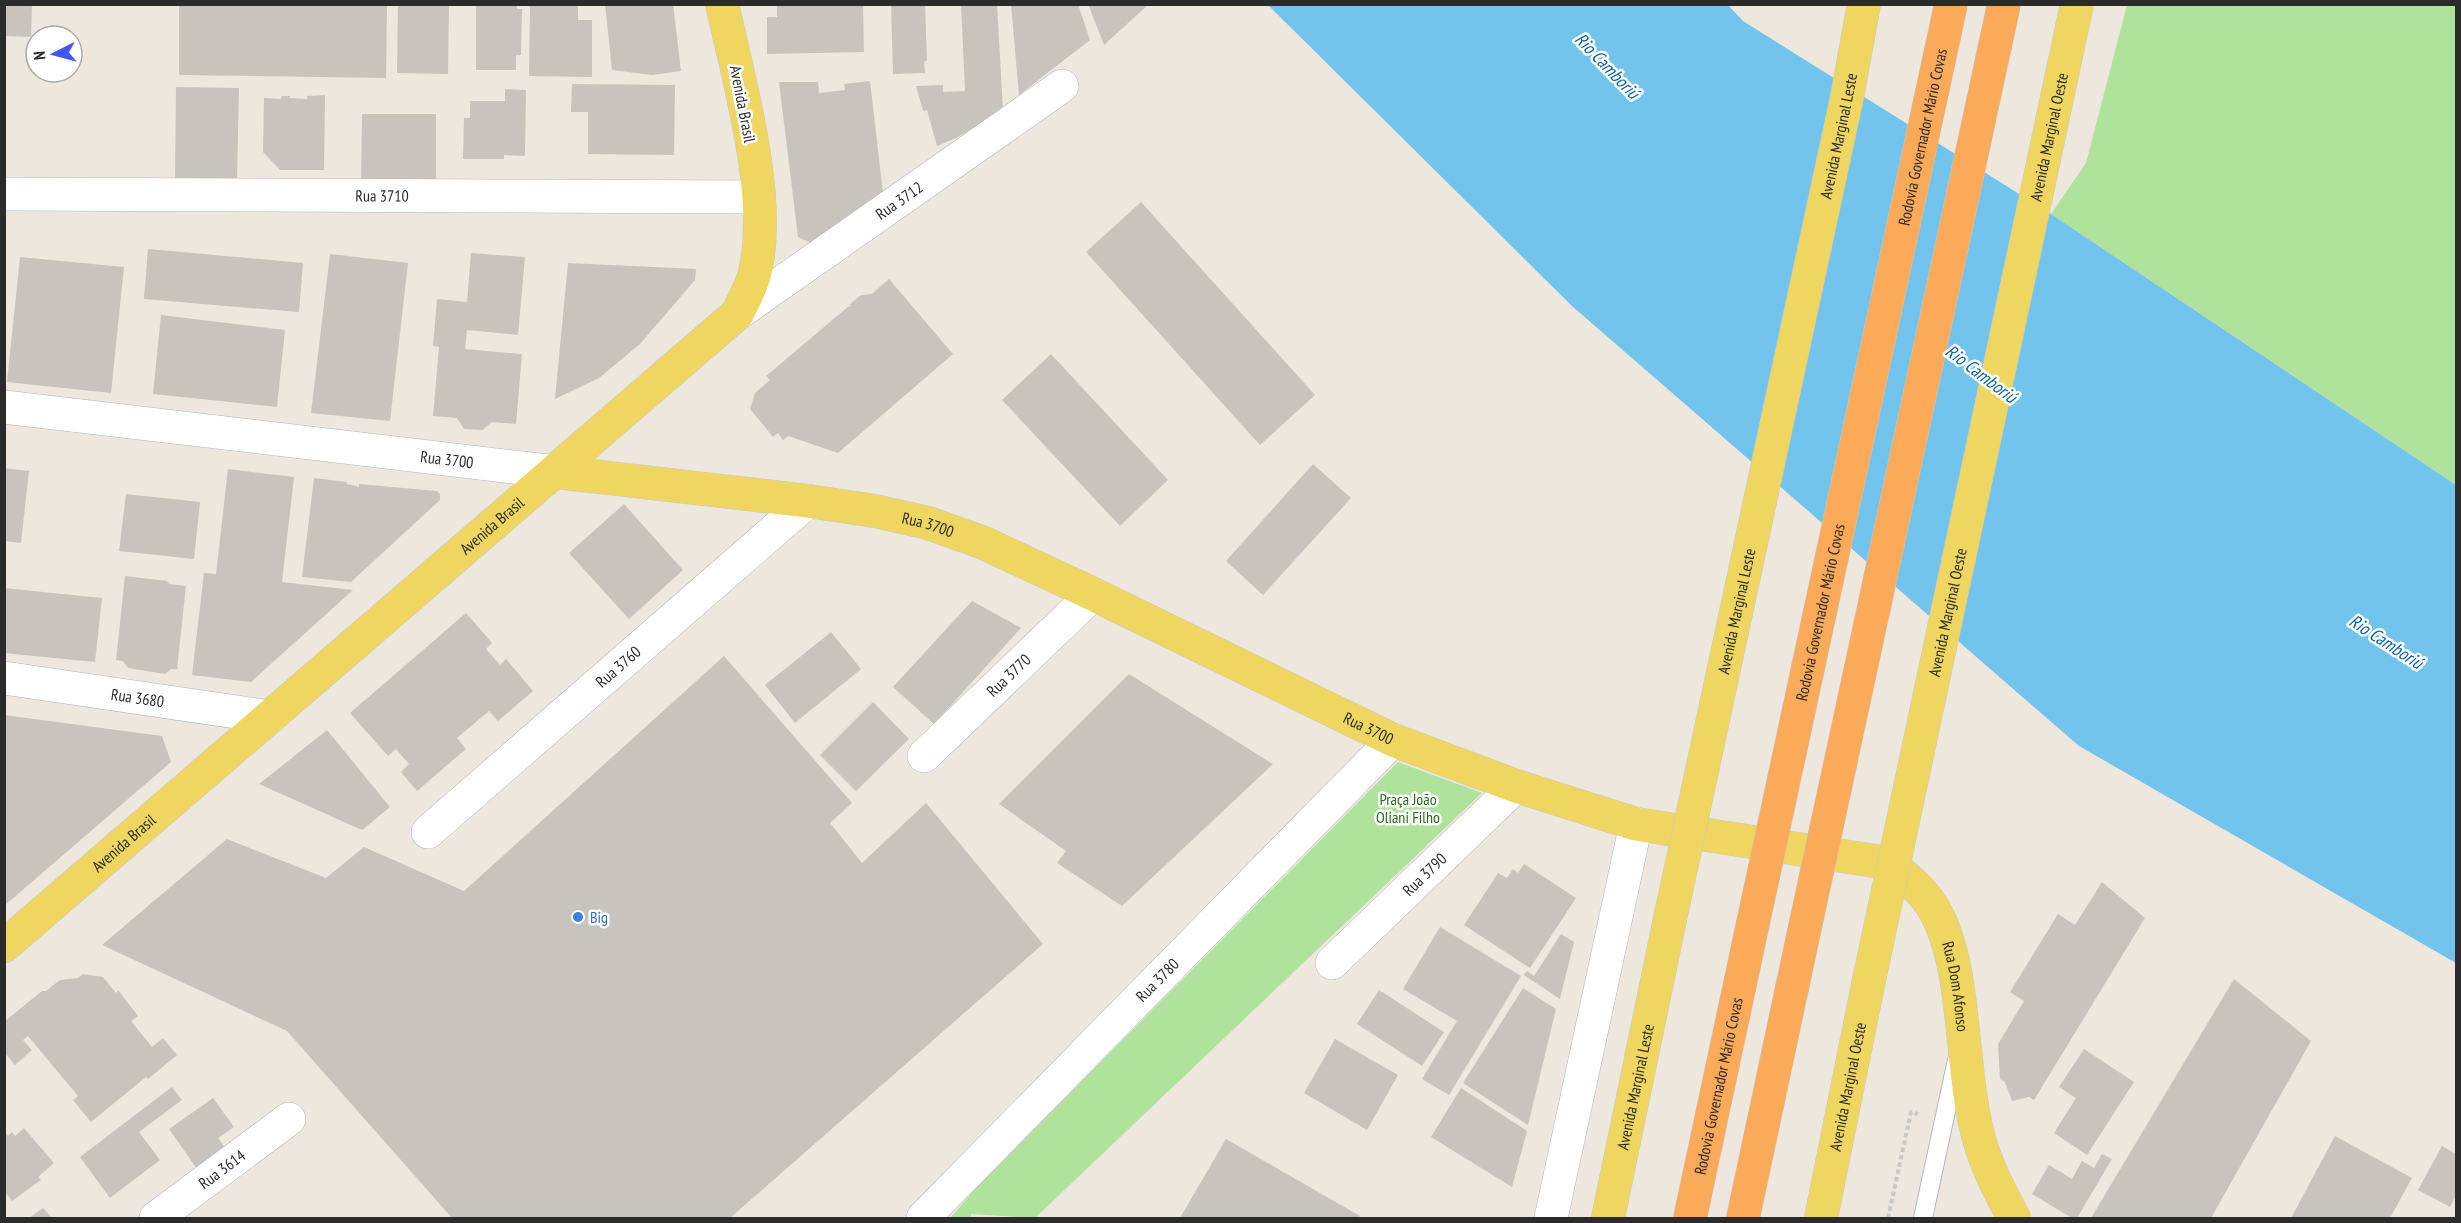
<svg xmlns="http://www.w3.org/2000/svg" width="2461" height="1223" font-family="'PT Sans Narrow',sans-serif">
  <style>
    .green { fill: #afe29b }
    .water { fill: #72c4ec }
    .building { fill: #c8c4bd }
    .lines { fill: none; stroke-linecap: round; stroke-linejoin: round }
    .service-casing { stroke: #b1b3be; stroke-width: 20 }
    .minor-casing { stroke: #b1b3be; stroke-width: 34 }
    .secondary-casing { stroke: #b1b3be; stroke-width: 34 }
    .primary-casing { stroke: #c8c8c8; stroke-width: 34 }
    .motorway-casing { stroke: #c8c8c8; stroke-width: 34 }
    .path { stroke: #c8c8c8; stroke-width: 4; stroke-dasharray: 4.5 3; stroke-linecap: butt }
    .service { stroke: #fff; stroke-width: 18 }
    .minor { stroke: #fff; stroke-width: 33 }
    .secondary { stroke: #fff; stroke-width: 33 }
    .primary { stroke: #eed661; stroke-width: 33 }
    .motorway { stroke: #fbaa5a; stroke-width: 33 }
    .primary-bridge-casing { stroke: #c8c8c8; stroke-width: 34; stroke-linecap: butt }
    .motorway-bridge-casing { stroke: #c8c8c8; stroke-width: 34; stroke-linecap: butt }
    .primary-bridge { stroke: #eed661; stroke-width: 33 }
    .motorway-bridge { stroke: #fbaa5a; stroke-width: 33 }
    .shop-dot { fill: #3f7fe0; stroke: #fff; stroke-width: 2 }
    .labels { text-anchor: middle; stroke-width: 5; stroke-linejoin: round; paint-order: stroke }
    .street-label { font-size: 16px; fill: #2b2b2b; stroke: #fff }
    .park-label { font-size: 16px; fill: #26671c; stroke: #fff }
    .shop-label { font-size: 16px; fill: #366cbe; stroke: #fff; text-anchor: start }
    .water-label { font-size: 18px; font-style: italic; fill: #10629a; stroke: #fff }
  </style>
  <rect width="100%" height="100%" fill="#ede7dd"/>
  <path class="green" d="M2127,5h329v480l-405,-271 35,-51z
    M1398,762l84,31 -447,425 -64,-4v4h-21l28,-32z"/>
  <path class="water" d="M1268,5h460l15,16 308,193 405,271v478l-377,-217 -507,-440z"/>
  <path class="building" d="M4,4h28l-1,33 -27,-1z
    M179,4h208l-1,74 -207,-3z
    M398,4h51l-1,70 -51,-1z
    M476,4h41v5h5l-1,46h-5v15h-40z
    M530,4h48v16h14v57l-63,-1z
    M605,4h68l8,67 -29,4 -40,-5z
    M777,4h86l1,48 -97,2v-37h10z
    M891,4h34l2,57h-3l1,12 -32,1z
    M961,4h36l6,106 -47,28 -19,8 -10,-36 -4,1 -7,-25 27,-1v7l22,-1z
    M1011,4h67l12,36 -71,55z
    M1088,4h61l-45,41z
    M870,81l13,112 -68,52 -17,-8 -19,-155h39l1,11 26,-3 -1,-6z
    M572,84l103,1 -1,70 -86,-1v-42h-17z
    M176,87l63,1 -2,92 -62,-1z
    M505,89l21,1 -1,66 -21,-1v4h-41l1,-41h6v-17h35z
    M325,95l-1,75h-44l-17,-18 1,-54 17,1 1,-3h8v2l17,1v-3z
    M362,114h74v71h-75z
    M1141,202l174,193 -55,50 -174,-193z
    M148,249l155,14 -4,49 -155,-13z
    M471,253l54,4 -7,78 -51,-5 -2,19 57,5 -6,70 -24,-2 -10,8 -18,-1 -7,-11 -24,-2 6,-69 -6,-1 4,-47 30,3z
    M330,254l78,9 -18,158 -79,-8z
    M20,257l104,10 -13,126 -104,-11z
    M568,263l128,6 -1,11 -55,64 -41,34 -44,21z
    M889,279l64,75 -115,99 -50,-17 -5,4 -5,-7 -5,4 -23,-28 5,-16 15,-13 -4,-4 83,-70 2,1 -1,-3 11,-9 11,-1z
    M161,315l124,15 -8,77 -124,-13z
    M1051,354l117,126 -48,46 -118,-126z
    M1313,464l38,34 -88,97 -37,-34z
    M4,468l25,3 -8,72 -17,-2z
    M228,469l66,8 -12,105 71,8 -102,92 -59,-7 12,-102 12,1z
    M314,478l33,4v2l12,3v-3l78,7 3,3v6l-89,82 -49,-5z
    M126,494l74,8 -6,57 -75,-8z
    M624,504l59,66 -54,49 -60,-66z
    M125,576l42,5 2,3 17,2 -9,83h-6l-6,5 -37,-6 -5,-7 -7,-1z
    M4,588l98,10 -7,64 -91,-9z
    M972,601l49,27 -87,96 -41,-37z
    M466,613l26,30 -6,6 14,16 6,-6 27,32 -35,30 -9,-10 -32,27 9,11 -49,42 -16,-19 8,-8 -13,-15 -8,7 -38,-43z
    M831,632l30,37 -66,54 -30,-38z
    M724,656l128,147 -22,20 32,40 64,-60 117,141 -313,274h-278l-165,-187 -185,-86 125,-106 99,39 38,-31 100,44z
    M1129,674l144,90 -151,142 -65,-43 9,-12 -67,-47z
    M873,702l36,37 -53,52 -36,-36z
    M4,715l158,21 9,26 -167,144z
    M327,730l63,77 -28,23 -103,-46z
    M1524,864l52,34 -46,70 -66,-43 34,-52 9,5 6,-9 5,4z
    M2102,882l43,36 -111,182 -5,-3 -17,4 -7,-19 -5,-3 -2,-35 26,-43 -14,-9 48,-78 17,11z
    M1440,927l81,49 -72,119 -27,-16 35,-58 -54,-32z
    M1561,934l13,8 -14,57 -36,-24 3,-4 7,5z
    M83,974l20,3 13,16 2,-3 20,26 -7,5 21,26 11,-9 14,17 -29,24 -2,-2 -55,45 -18,-22 5,-4 -50,-60 -5,4 9,10 -17,15 -11,-13v-30l38,-31h4l14,-11 18,-2z
    M2234,979l77,62 -100,177h-120z
    M1523,988l33,21 -28,116 -65,-42z
    M1379,990l65,42 -22,34 -65,-42z
    M1335,1039l63,36 -31,55 -63,-37z
    M2084,1049l50,33 -47,73 -33,-22 22,-35 -17,-11z
    M172,1087l10,13 -43,32 21,28 -50,38 -30,-41z
    M1461,1088l66,43 -15,56 -81,-50z
    M213,1098l21,29 -16,11 13,18 -29,20 -33,-47z
    M24,1128l30,35 -16,14 3,3 -29,21 -8,-10v-60l4,5 4,-4 3,4z
    M2335,1136l77,42 -22,40h-99z
    M1226,1139l134,77 -2,2h-178z
    M2442,1146l14,8v41l-6,12 -32,-17z
    M2102,1154l10,5 -35,59h-5l-40,-24 17,-29 23,14 10,-18 12,7z
    M43,1208l9,10h-23z"/>
  <g class="lines">
    <defs>
      <path id="service" d="M1923,1218l34,-158"/>
      <g id="minor">
        <path id="s1" d="M4,194l754,3"/>
        <path id="s2" d="M737,314l325,-228"/>
        <path id="s3" d="M4,678l266,39"/>
        <path id="s4" d="M924,756l169,-162"/>
        <path id="s5" d="M428,832l380,-331"/>
        <path id="s6" d="M1332,963l184,-177"/>
        <path id="s7" d="M156,1218l133,-99"/>
        <path id="s8" d="M923,1218l470,-478"/>
      </g>
      <g id="secondary">
        <path id="s9" d="M4,407l552,65"/>
        <path d="M1551,1218l85,-394"/>
      </g>
      <g id="primary">
        <path id="s10" d="M556,472l252,29 67,10 53,12 56,20 109,51 300,146 123,46 120,38 252,39c18,14 36,28 47,48 32,58 25,154 42,220 7,31 22,59 37,87"/>
        <path id="s11" d="M4,946l733,-632c6,-12 13,-25 17,-38 20,-75 -15,-195 -32,-272"/>
        <path id="s12" d="M1608,1218l62,-299"/>
        <path id="s13" d="M1821,1218l48,-238"/>
      </g>
      <g id="motorway">
        <path id="s14" d="M1690,1218l63,-295"/>
        <path d="M1743,1218l62,-291"/>
      </g>
    </defs>
    <use href="#service" class="service-casing"/>
    <use href="#minor" class="minor-casing"/>
    <use href="#secondary" class="secondary-casing"/>
    <use href="#primary" class="primary-casing"/>
    <use href="#motorway" class="motorway-casing"/>
    <path class="path" d="M1888,1218l23,-106 7,2"/>
    <use href="#service" class="service"/>
    <use href="#minor" class="minor"/>
    <use href="#secondary" class="secondary"/>
    <use href="#primary" class="primary"/>
    <use href="#motorway" class="motorway"/>
    <defs>
      <g id="primary-bridge">
        <path id="s15" d="M1670,919l177,-822 17,-93"/>
        <path id="s16" d="M1869,980l208,-976"/>
      </g>
      <g id="motorway-bridge">
        <path id="s17" d="M1753,923l198,-919"/>
        <path d="M1805,927l199,-923"/>
      </g>
    </defs>
    <use href="#primary-bridge" class="primary-bridge-casing"/>
    <use href="#motorway-bridge" class="motorway-bridge-casing"/>
    <use href="#primary-bridge" class="primary-bridge"/>
    <use href="#motorway-bridge" class="motorway-bridge"/>
  </g>
  <circle class="shop-dot" cx="578" cy="917" r="6"/>
  <g class="labels">
    <g class="street-label">
      <text transform="translate(743 104) rotate(79)" y="6">Avenida Brasil</text>
      <text dy="6" stroke="none"><textPath href="#s15" startOffset="801">Avenida Marginal Leste</textPath></text>
      <text dy="6" stroke="none"><textPath href="#s17" startOffset="804">Rodovia Governador Mário Covas</textPath></text>
      <text dy="6" stroke="none"><textPath href="#s16" startOffset="862">Avenida Marginal Oeste</textPath></text>
      <text dy="6" stroke="none"><textPath href="#s1" startOffset="378">Rua 3710</textPath></text>
      <text dy="6" stroke="none"><textPath href="#s2" startOffset="198">Rua 3712</textPath></text>
      <text dy="6" stroke="none"><textPath href="#s9" startOffset="446">Rua 3700</textPath></text>
      <text dy="6" stroke="none"><textPath href="#s10" startOffset="376">Rua 3700</textPath></text>
      <text dy="6" stroke="none"><textPath href="#s11" startOffset="644">Avenida Brasil</textPath></text>
      <text dy="6" stroke="none"><textPath href="#s17" startOffset="318">Rodovia Governador Mário Covas</textPath></text>
      <text dy="6" stroke="none"><textPath href="#s16" startOffset="376">Avenida Marginal Oeste</textPath></text>
      <text dy="6" stroke="none"><textPath href="#s15" startOffset="315">Avenida Marginal Leste</textPath></text>
      <text dy="6" stroke="none"><textPath href="#s5" startOffset="252">Rua 3760</textPath></text>
      <text dy="6" stroke="none"><textPath href="#s4" startOffset="117">Rua 3770</textPath></text>
      <text dy="6" stroke="none"><textPath href="#s3" startOffset="135">Rua 3680</textPath></text>
      <text dy="6" stroke="none"><textPath href="#s10" startOffset="862">Rua 3700</textPath></text>
      <text dy="6" stroke="none"><textPath href="#s11" startOffset="158">Avenida Brasil</textPath></text>
      <text dy="6" stroke="none"><textPath href="#s6" startOffset="128">Rua 3790</textPath></text>
      <text dy="6" stroke="none"><textPath href="#s8" startOffset="334">Rua 3780</textPath></text>
      <text dy="6" stroke="none"><textPath href="#s10" startOffset="1548">Rua Dom Afonso</textPath></text>
      <text dy="6" stroke="none"><textPath href="#s12" startOffset="134">Avenida Marginal Leste</textPath></text>
      <text dy="6" stroke="none"><textPath href="#s14" startOffset="135">Rodovia Governador Mário Covas</textPath></text>
      <text dy="6" stroke="none"><textPath href="#s13" startOffset="134">Avenida Marginal Oeste</textPath></text>
      <text dy="6" stroke="none"><textPath href="#s7" startOffset="82">Rua 3614</textPath></text>
    </g>
    <g class="park-label">
      <text x="1408" y="805">Praça João<tspan x="1408" dy="18">Oliani Filho</tspan></text>
    </g>
    <g class="shop-label">
      <text x="590" y="923">Big</text>
    </g>
    <g class="water-label">
      <text transform="translate(1607 66) rotate(46)" y="6">Rio Camboriú</text>
      <text transform="translate(1981 374) rotate(37)" y="6">Rio Camboriú</text>
      <text transform="translate(2386 642) rotate(33)" y="6">Rio Camboriú</text>
    </g>
  </g>
  <rect width="2461" height="1223" fill="none" stroke="#2b2b2b" stroke-width="12"/>
  <g transform="translate(54 54) rotate(264)"><circle r="28" fill="#ffffff" stroke="#aaaaaa" stroke-width="1.5"/>
  <path d="M0-4.5L10 22L0 15L-10 22Z" fill="#4057f7"/>
  <text y="-9" font-size="16" font-weight="bold" text-anchor="middle" fill="#2b2b2b">N</text>
  </g>
</svg>
